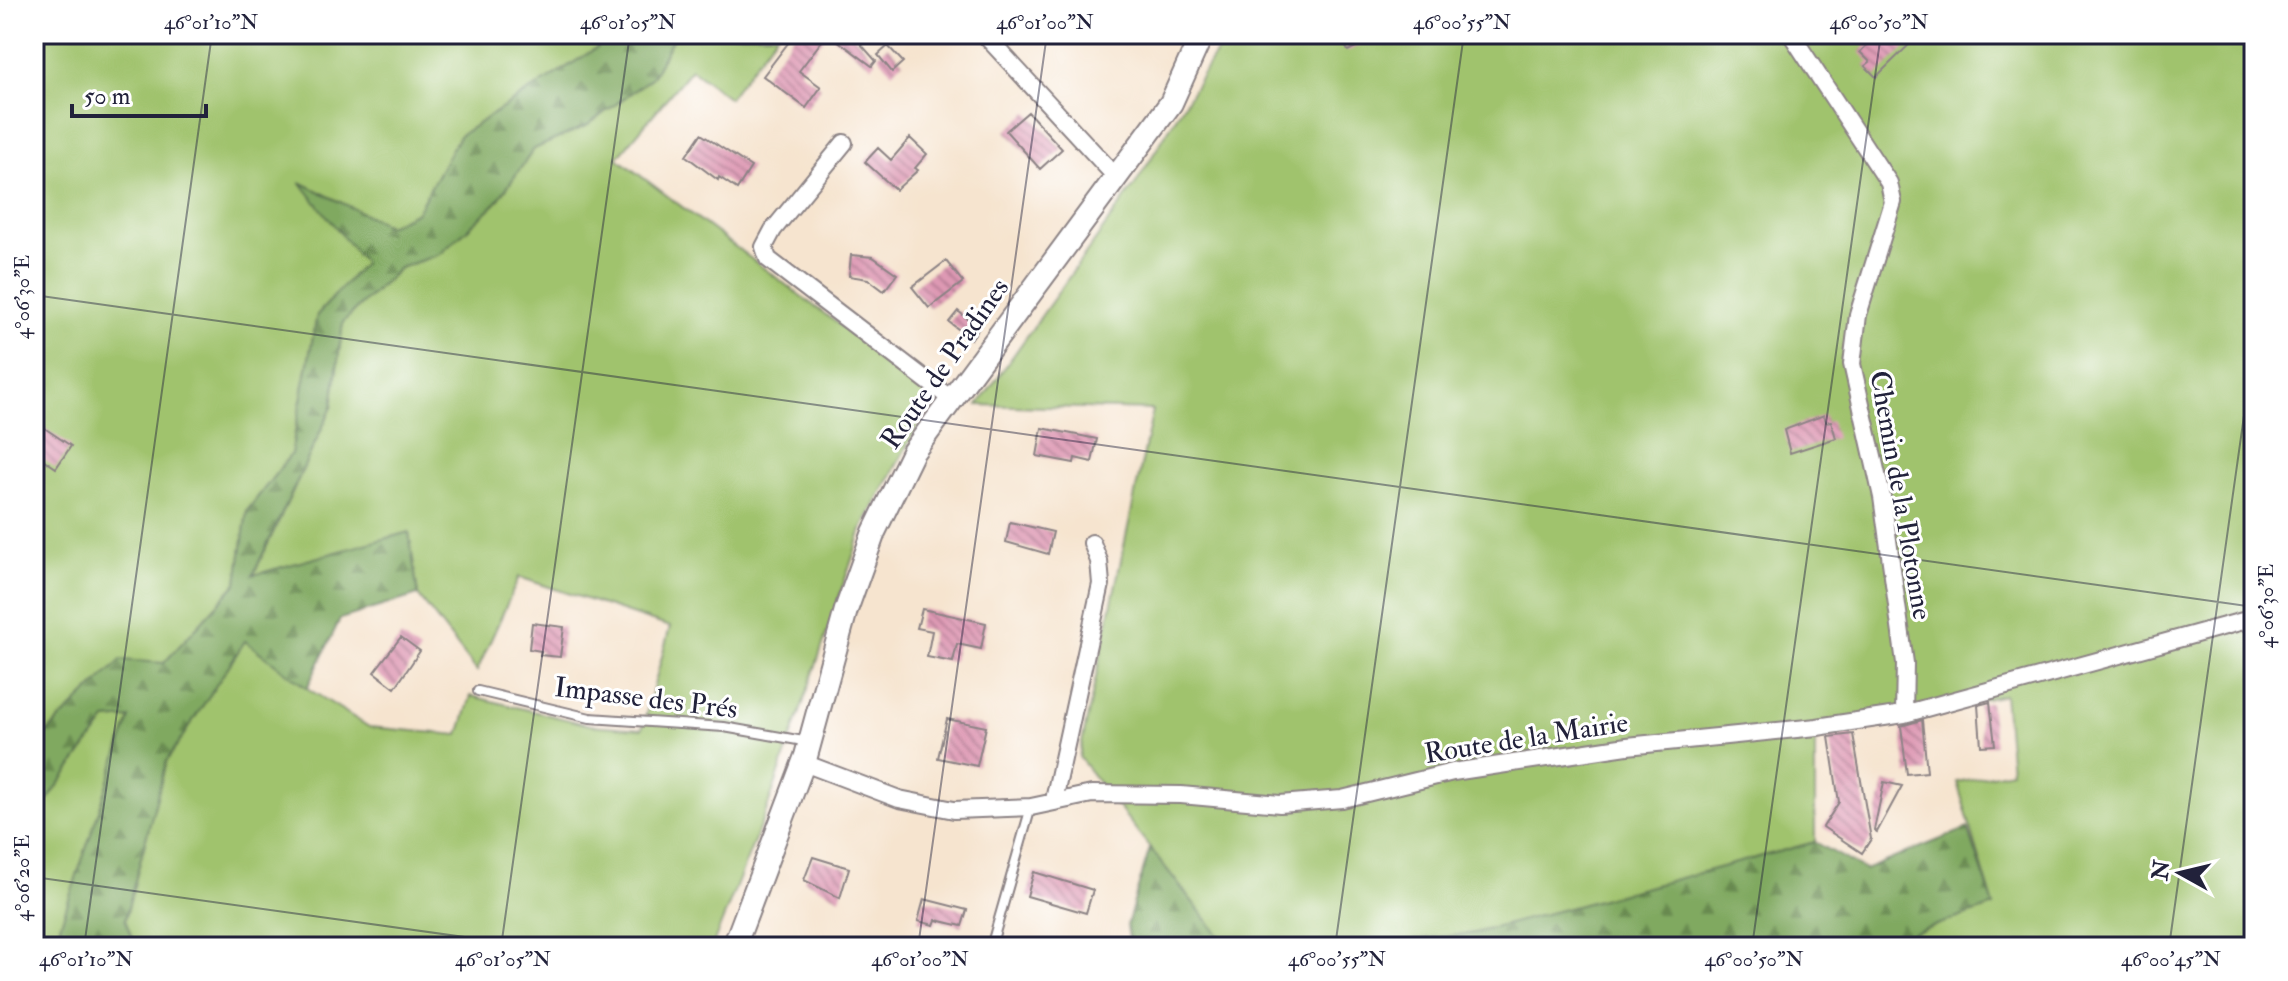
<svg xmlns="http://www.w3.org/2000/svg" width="2288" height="981" font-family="'IM FELL Double Pica',serif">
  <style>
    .grass { fill: #a0c36d; stroke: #617254; stroke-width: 2 }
    .forest { fill: url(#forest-firs); stroke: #51664e; stroke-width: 2 }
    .building { fill: url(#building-back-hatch) }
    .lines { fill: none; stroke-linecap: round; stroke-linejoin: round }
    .lane-casing { stroke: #8c8385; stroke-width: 12 }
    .street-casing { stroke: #8c8385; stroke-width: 20 }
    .secondary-casing { stroke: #8c8385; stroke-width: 26 }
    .lane { stroke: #fff; stroke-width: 8 }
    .street { stroke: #fff; stroke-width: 16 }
    .secondary { stroke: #fff; stroke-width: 22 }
    .ticks { fill: none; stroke: #22223b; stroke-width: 2; stroke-opacity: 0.45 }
    .labels { text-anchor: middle; stroke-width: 6; stroke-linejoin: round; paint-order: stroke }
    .street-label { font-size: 28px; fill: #22223b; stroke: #fff }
    .neatline { fill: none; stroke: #22223b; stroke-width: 3 }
    .ticks-label { font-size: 20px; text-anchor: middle; fill: #22223b }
  </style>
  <defs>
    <pattern id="forest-firs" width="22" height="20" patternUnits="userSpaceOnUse" patternTransform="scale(2)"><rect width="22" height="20" fill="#80a960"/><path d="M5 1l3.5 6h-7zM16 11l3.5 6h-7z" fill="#688950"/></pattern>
    <pattern id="building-back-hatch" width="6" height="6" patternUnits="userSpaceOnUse" patternTransform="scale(2)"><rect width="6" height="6" fill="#de99b4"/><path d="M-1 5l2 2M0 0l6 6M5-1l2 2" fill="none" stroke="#b47c94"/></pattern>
  </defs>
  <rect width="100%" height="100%" fill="#fff"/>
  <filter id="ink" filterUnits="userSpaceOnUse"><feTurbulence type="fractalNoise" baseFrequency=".0125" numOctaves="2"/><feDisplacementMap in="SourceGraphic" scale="16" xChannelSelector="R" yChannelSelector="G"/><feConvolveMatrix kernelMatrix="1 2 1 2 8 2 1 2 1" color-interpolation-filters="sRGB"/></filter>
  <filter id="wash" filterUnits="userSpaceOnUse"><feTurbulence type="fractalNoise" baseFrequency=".006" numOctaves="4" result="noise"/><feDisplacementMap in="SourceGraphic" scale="32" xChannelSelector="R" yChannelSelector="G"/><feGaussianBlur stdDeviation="1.8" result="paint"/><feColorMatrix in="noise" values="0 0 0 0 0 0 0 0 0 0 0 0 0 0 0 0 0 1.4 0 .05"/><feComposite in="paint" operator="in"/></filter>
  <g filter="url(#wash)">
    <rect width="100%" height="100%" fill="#f6e4cf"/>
    <path class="grass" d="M34,34h560l4,13 -139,89 -42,76 -29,14 -86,-43 63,80 -48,52 -26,139 -44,57 -10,72 -73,80 -43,-2 -87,84z
      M675,34h102l-48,64 -38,-29 -74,89 317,238 -71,131 -96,282 -55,138h-577l-10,-27 41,-158 79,-122 62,48 62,39 90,8 12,-39 119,29 52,4 28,-102 -151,-50 -42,94 -59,-76 -9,-63 -156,44 79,-169 11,-85 57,-54 40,-14 56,-51 38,-54 54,-24 64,-48z
      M1227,34h1027v913h-384l124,-41 -37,-124 54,-11 -7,-76 -189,40v107l-340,91 -120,14h-127l-149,-190 74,-347 -175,-5 158,-222z
      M131,718l-71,208 8,21h-34v-113l12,-32 60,-82z"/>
    <path class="forest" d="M594,34h81l-23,43 -64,48 -54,24 -38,54 -56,51 -41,14 -56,54 -11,85 -79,168 156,-43 9,63 -78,24 -33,69 -62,-47 -79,121 -41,157 10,28h-67l-8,-21 70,-208 -24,2 -60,82 -12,32v-89l87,-85 43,3 73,-80 10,-72 44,-57 26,-139 47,-52 -64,-81 88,44 29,-14 42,-76 139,-89z
      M1968,828l26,78 -124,41h-515l120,-14 340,-91 50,28z
      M1150,848l78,99h-98l-3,-22z"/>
    <g id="blocks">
      <path class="building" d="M795,34h32l-28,37 22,16 -15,21 -43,-32z
        M829,34h23l24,27 -4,5z
        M1339,34h44l-35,17z
        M1857,34h63l-44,43 -11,-11 5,-4 -10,-10 8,-8z
        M888,46l15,16 -11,10 -14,-17z
        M1028,112l34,37 -22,20 -34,-38z
        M701,134l50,33 -14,22 -18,-12 -1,3 -32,-24z
        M910,138l17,16 -12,14 3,2 -22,20 -31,-28 13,-14 13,12z
        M851,255l22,2 24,17 -13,17 -16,-12 -19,-3z
        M946,261l17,21 -34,26 -17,-21z
        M958,311l21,17 -8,11 -22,-17z
        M1824,415l2,7 5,-1 5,17 -46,15 -6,-23z
        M34,421l37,25 -15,22 -22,-15z
        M1042,428l55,11 -5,23 -17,-4 -1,5 -37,-7z
        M1010,522l43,10 -5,22 -42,-12z
        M922,609l64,14 -5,26 -24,-5 -4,18 -26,-5 5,-26 -15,-3z
        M532,623l32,4 -4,30 -20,-2 1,-4 -12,-2z
        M401,637l19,14 -25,37 -21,-16z
        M1990,702l5,43 -14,1 -3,-41z
        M947,719l39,8 -9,39 -39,-8z
        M1922,720l5,52 -20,2 -6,-48z
        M1853,734l18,105 -9,14 -39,-26 16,-25 -10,-65z
        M1884,782l18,4 -25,46 -3,-2z
        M813,857l36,11 -9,30 -36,-18z
        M1034,872l59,18 -7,23 -59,-17z
        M924,899l43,11 -5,16 -26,-6 -2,5 -16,-4z"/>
    </g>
  </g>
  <g filter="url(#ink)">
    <use href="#blocks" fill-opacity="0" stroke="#8c8385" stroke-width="2"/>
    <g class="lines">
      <defs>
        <path id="lane" d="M478,691l112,27 134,9 85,15
          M991,947l40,-140"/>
        <path id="street" d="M984,34l133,144
          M1791,34l98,149 4,19 -35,113 -6,49 30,133 23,166 -1,51
          M844,143l-71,87 -9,17 4,12 183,140
          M804,763l95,36 55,11 77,-3 61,-13 89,1 99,9 62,-5 111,-27 174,-26 190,-19 87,-13 350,-96
          M1054,800l47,-216 -2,-23 -7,-18"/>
        <path id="secondary" d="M734,947l72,-191 40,-146 28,-78 39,-80 258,-349 31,-69"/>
      </defs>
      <use href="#lane" class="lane-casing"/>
      <use href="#street" class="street-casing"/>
      <use href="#secondary" class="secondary-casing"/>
      <use href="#lane" class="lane"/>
      <use href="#street" class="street"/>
      <use href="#secondary" class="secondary"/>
    </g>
  </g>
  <path class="ticks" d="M34,295l2220,312M34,877l502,70M84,947l128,-913M501,947l129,-913M918,947l129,-913M1335,947l129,-913M1752,947l129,-913M2169,947l85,-602"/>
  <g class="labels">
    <g class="street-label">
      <text transform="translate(944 363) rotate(-55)" y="10">Route de Pradines</text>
      <text transform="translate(1902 495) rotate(80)" y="10">Chemin de la Plotonne</text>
      <text transform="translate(646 697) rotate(7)" y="10">Impasse des Prés</text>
      <text transform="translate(1526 737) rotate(-9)" y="10">Route de la Mairie</text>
    </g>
  </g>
  <rect width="2288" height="981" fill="none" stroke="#fff" stroke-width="88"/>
  <g transform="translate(2180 873) rotate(278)" stroke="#ffffff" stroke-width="6" paint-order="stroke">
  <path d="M0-6L14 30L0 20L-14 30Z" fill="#22223b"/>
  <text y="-12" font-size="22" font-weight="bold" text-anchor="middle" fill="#22223b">N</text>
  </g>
  <path d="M72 104v12h134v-12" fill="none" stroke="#22223b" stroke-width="4"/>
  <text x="84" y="104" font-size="24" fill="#22223b" stroke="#ffffff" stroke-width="6" paint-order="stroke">50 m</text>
  <rect x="44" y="44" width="2200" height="893" class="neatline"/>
  <g class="ticks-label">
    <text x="211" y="29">46°01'10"N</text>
    <text x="628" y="29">46°01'05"N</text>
    <text x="1045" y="29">46°01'00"N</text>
    <text x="1462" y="29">46°00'55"N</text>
    <text x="1879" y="29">46°00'50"N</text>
    <text transform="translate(22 297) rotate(-90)" y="7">4°06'30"E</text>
    <text transform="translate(2266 606) rotate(-90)" y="7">4°06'30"E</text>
    <text transform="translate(22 878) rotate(-90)" y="7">4°06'20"E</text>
    <text x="86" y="966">46°01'10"N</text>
    <text x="503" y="966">46°01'05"N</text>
    <text x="920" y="966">46°01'00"N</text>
    <text x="1337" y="966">46°00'55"N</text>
    <text x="1754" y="966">46°00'50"N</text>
    <text x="2171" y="966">46°00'45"N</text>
  </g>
</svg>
